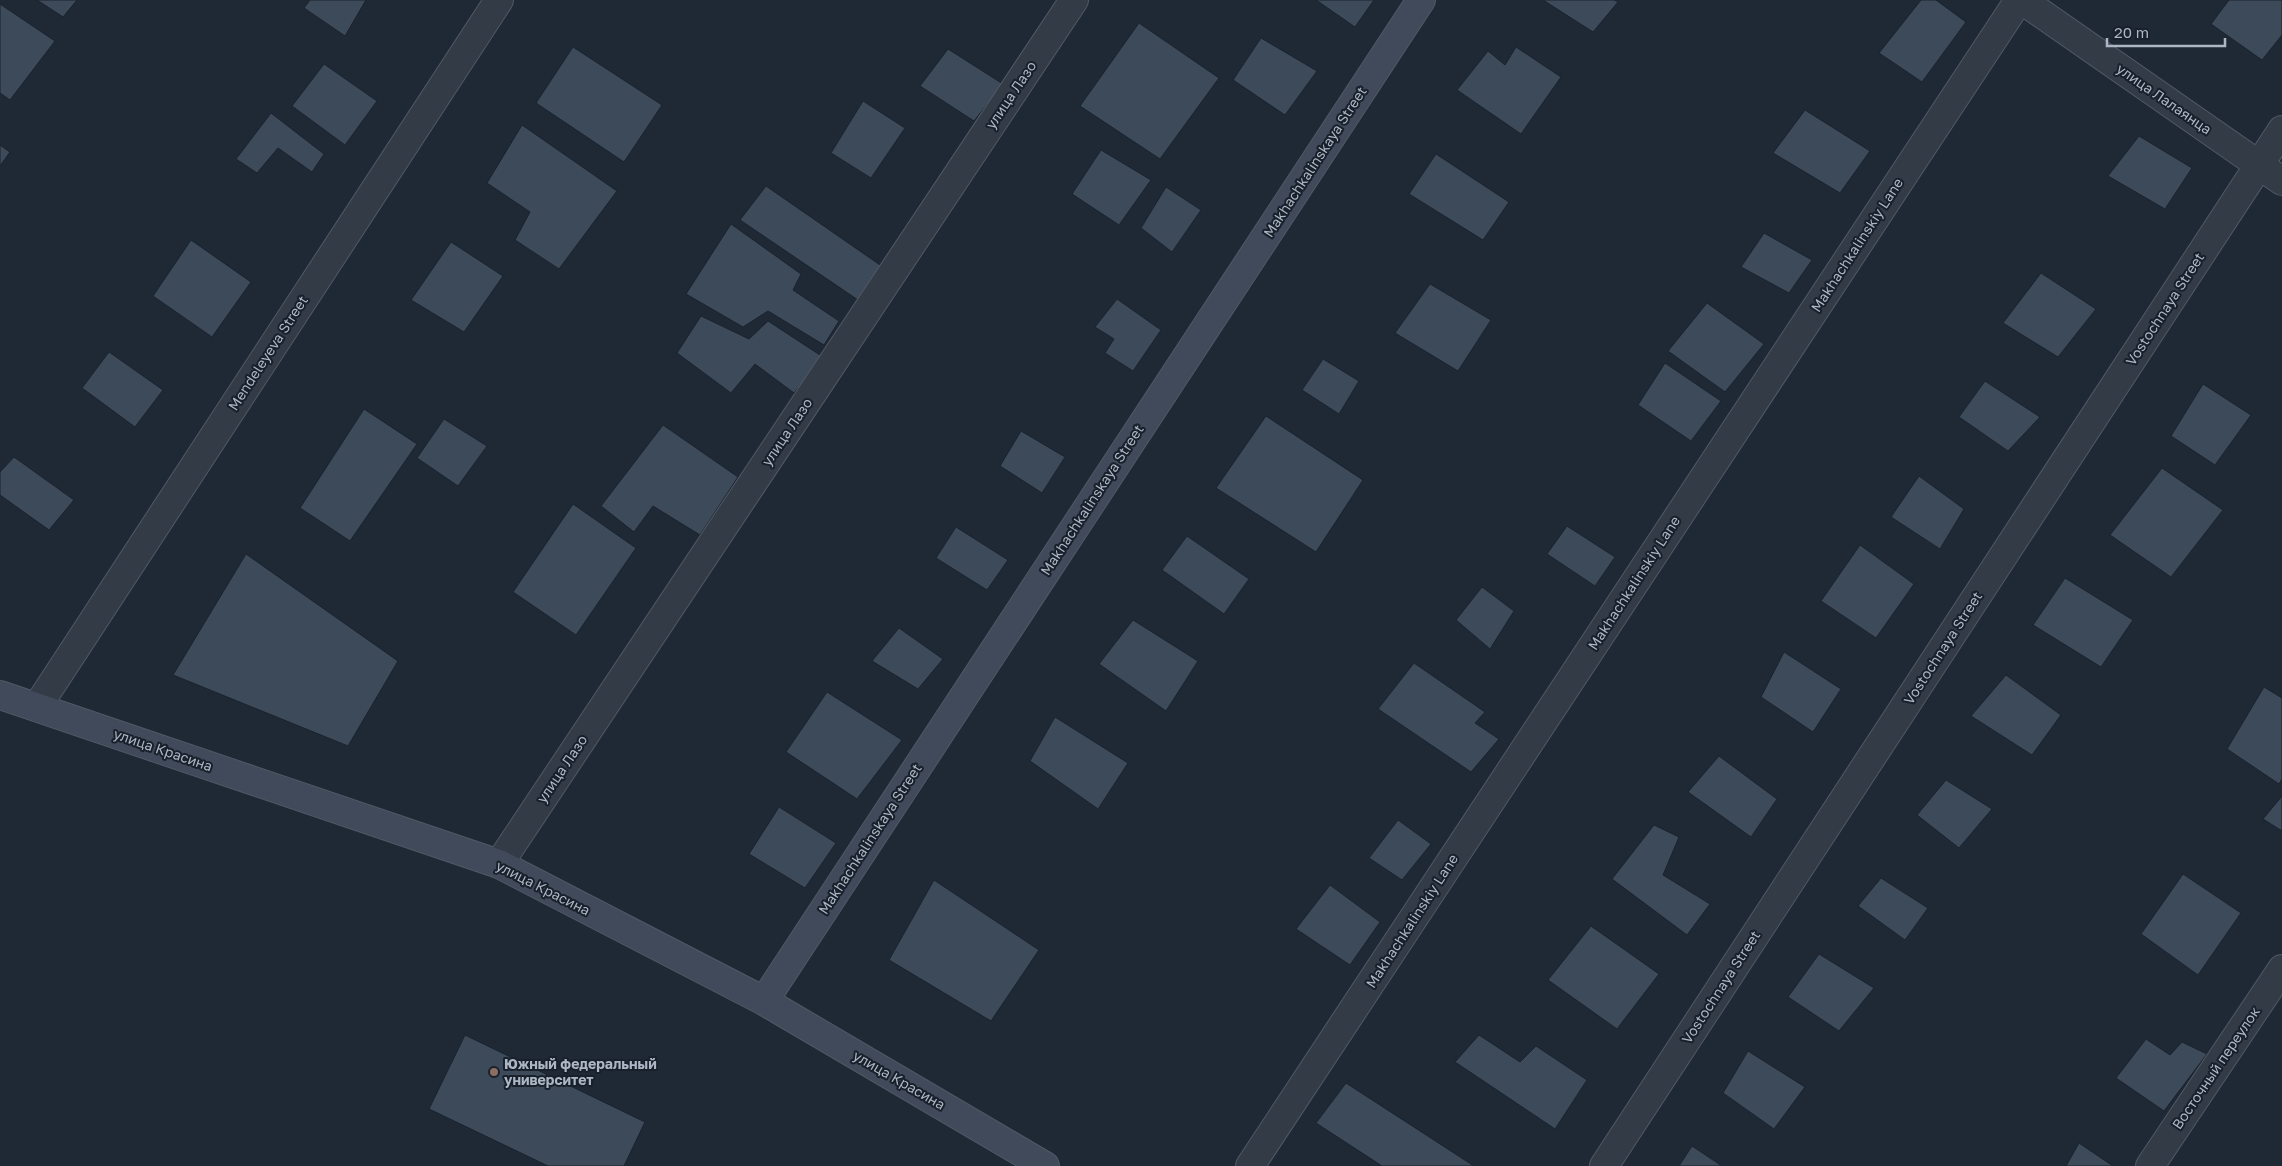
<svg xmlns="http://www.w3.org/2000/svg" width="2282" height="1166" font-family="'Golos Text',sans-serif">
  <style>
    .building { fill: #3d4a59; stroke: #1a222d }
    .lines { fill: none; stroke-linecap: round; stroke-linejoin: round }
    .street-casing { stroke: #505965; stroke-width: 30 }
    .secondary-casing { stroke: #505965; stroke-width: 30 }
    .street { stroke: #333b47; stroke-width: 28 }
    .secondary { stroke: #414a5a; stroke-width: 28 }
    .education-dot { fill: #8d6e63; stroke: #18202b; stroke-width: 2 }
    .labels { text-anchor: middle; stroke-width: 4; stroke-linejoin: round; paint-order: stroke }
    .street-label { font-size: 14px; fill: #adb6c4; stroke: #18202b }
    .poi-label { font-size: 14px; font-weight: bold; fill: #adb6c4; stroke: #18202b; text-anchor: start }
  </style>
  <rect width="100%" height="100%" fill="#1f2936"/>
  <path class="building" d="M37,0h40l-14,17z
    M310,0h56l-21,36 -41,-28z
    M1316,0h58l-19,27z
    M1543,0h71l4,2 -25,30z
    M1921,0h15l30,22 -44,60 -43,-29z
    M2229,0h53v35l-20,25 -51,-36z
    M0,4l55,37 -45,59 -10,-7z
    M1139,23l80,55 -59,81 -80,-53z
    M1261,38l56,33 -32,44 -52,-35z
    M573,47l89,58 -38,57 -88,-59z
    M1516,47l45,30 -40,57 -64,-44 31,-39 17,14z
    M948,49l55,35 -29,37 -54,-35z
    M324,64l53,37 -32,44 -53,-39z
    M863,101l42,27 -34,50 -40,-25z
    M1805,110l65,41 -30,42 -67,-40z
    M271,113l53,41 -12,18 -34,-24 -21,25 -21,-14z
    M522,125l95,66 -58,78 -44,-29 15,-28 -43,-29z
    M2139,136l53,32 -27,41 -57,-33z
    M0,145l10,7 -10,14z
    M1101,150l50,30 -32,45 -47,-31z
    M1436,154l73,48 -26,38 -74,-46z
    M766,186l117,81 -22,35 -121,-82z
    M1166,187l35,23 -29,42 -31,-24z
    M731,224l70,50 -8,16 46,31 -15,24 -56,-34 -25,16 -57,-33z
    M1764,233l48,27 -23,33 -48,-26z
    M191,240l60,42 -39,55 -59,-41z
    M451,242l52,34 -39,56 -53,-32z
    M2041,273l55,36 -38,48 -55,-34z
    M1430,284l61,36 -33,51 -63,-38z
    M1117,299l44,31 -28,41 -28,-18 9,-14 -19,-12z
    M1707,303l57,41 -39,48 -57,-41z
    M701,316l48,23 19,-18 55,36 -29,36 -39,-29 -24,29 -54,-40z
    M109,352l54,38 -28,37 -53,-39z
    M1323,359l36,22 -20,33 -37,-24z
    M1665,363l56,38 -30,40 -53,-36z
    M1985,381l55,36 -32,34 -49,-34z
    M2203,384l48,31 -36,50 -44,-29z
    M364,409l53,35 -67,97 -50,-33z
    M1266,416l97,64 -47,72 -100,-64z
    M444,419l43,27 -29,40 -41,-28z
    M663,425l75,52 -38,58 -47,-29 -19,26 -33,-26z
    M1021,431l44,26 -23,36 -42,-27z
    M14,457l60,43 -25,30 -49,-35v-23z
    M2162,468l61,42 -52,67 -61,-42z
    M1919,476l45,33 -24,40 -49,-32z
    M573,504l63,44 -60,87 -63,-43z
    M1567,526l48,31 -20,29 -48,-32z
    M956,527l52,33 -21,30 -51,-32z
    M1187,536l62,43 -25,35 -62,-44z
    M1860,545l54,39 -38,54 -55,-37z
    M246,554l152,107 -50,85 -175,-71z
    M2065,578l68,42 -32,47 -68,-42z
    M1482,587l32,24 -24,38 -34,-29z
    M1133,620l65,41 -32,50 -67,-47z
    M899,628l44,31 -25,30 -46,-28z
    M1784,652l57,37 -28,43 -52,-35z
    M1414,663l71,49 -10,11 24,16 -28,33 -93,-63z
    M2006,675l55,40 -29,40 -61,-39z
    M2264,687l18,11v81l-3,5 -52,-35z
    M827,692l75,48 -45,59 -71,-47z
    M1055,717l73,46 -30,46 -68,-48z
    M1719,756l58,43 -26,38 -63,-45z
    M1946,780l46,29 -33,39 -42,-33z
    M2282,796v35l-19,-12z
    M779,807l57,36 -31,45 -56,-34z
    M1398,820l33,24 -29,36 -33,-22z
    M1654,825l25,12 -16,38 47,29 -23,31 -75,-56z
    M2183,874l58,39 -43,62 -57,-41z
    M1881,878l47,30 -23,32 -47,-34z
    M934,880l105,70 -48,71 -102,-61z
    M1330,885l50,37 -30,43 -54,-36z
    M1591,926l68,48 -42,55 -69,-49z
    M1819,954l55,34 -35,43 -51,-34z
    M465,1035l180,87 -21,44h-76l-119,-57z
    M1479,1035l41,27 16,-16 51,34 -32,49 -100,-67z
    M2146,1039l24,16 12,-13 25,12 -43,57 -48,-33z
    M1748,1051l57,36 -31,42 -51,-36z
    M1346,1083l128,83h-92l-66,-43z
    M2079,1143l34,23h-47z
    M1692,1146l30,20h-43z"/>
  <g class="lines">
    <defs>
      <path id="street" d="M2022,0l260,181
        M37,707l462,-707
        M499,864l575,-864
        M1250,1166l769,-1166
        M1604,1166l678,-1036
        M2150,1166l132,-197"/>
      <path id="secondary" d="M0,695l499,169 265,137 281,165
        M764,1001l657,-1001"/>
    </defs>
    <use href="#street" class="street-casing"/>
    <use href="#secondary" class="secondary-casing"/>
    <use href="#street" class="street"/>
    <use href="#secondary" class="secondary"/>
  </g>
  <circle class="education-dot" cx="494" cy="1072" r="5"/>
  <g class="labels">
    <g class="street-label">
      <text transform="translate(1011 95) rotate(-56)" y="5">улица Лазо</text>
      <text transform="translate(2164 99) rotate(35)" y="5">улица Лалаянца</text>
      <text transform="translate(1315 162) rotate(-57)" y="5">Makhachkalinskaya Street</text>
      <text transform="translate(1857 245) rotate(-57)" y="5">Makhachkalinskiy Lane</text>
      <text transform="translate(2165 309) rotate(-57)" y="5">Vostochnaya Street</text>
      <text transform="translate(268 353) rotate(-57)" y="5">Mendeleyeva Street</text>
      <text transform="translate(787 432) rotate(-56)" y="5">улица Лазо</text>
      <text transform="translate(1092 500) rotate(-57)" y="5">Makhachkalinskaya Street</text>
      <text transform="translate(1634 583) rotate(-57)" y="5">Makhachkalinskiy Lane</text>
      <text transform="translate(1943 648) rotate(-57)" y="5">Vostochnaya Street</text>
      <text transform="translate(163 750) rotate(19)" y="5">улица Красина</text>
      <text transform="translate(562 769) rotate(-56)" y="5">улица Лазо</text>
      <text transform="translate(870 839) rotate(-57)" y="5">Makhachkalinskaya Street</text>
      <text transform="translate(543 888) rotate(27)" y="5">улица Красина</text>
      <text transform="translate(1412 921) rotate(-57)" y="5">Makhachkalinskiy Lane</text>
      <text transform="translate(1721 987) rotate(-57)" y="5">Vostochnaya Street</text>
      <text transform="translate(2216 1068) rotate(-56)" y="5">Восточный переулок</text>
      <text transform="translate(899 1080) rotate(30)" y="5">улица Красина</text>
    </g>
    <g class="poi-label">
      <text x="504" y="1069">Южный федеральный<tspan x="504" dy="16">университет</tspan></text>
    </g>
  </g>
  <path d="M2107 38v8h118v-8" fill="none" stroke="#adb6c4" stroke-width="2.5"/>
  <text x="2114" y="38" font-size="15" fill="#adb6c4" stroke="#18202b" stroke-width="4" paint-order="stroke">20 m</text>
</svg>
